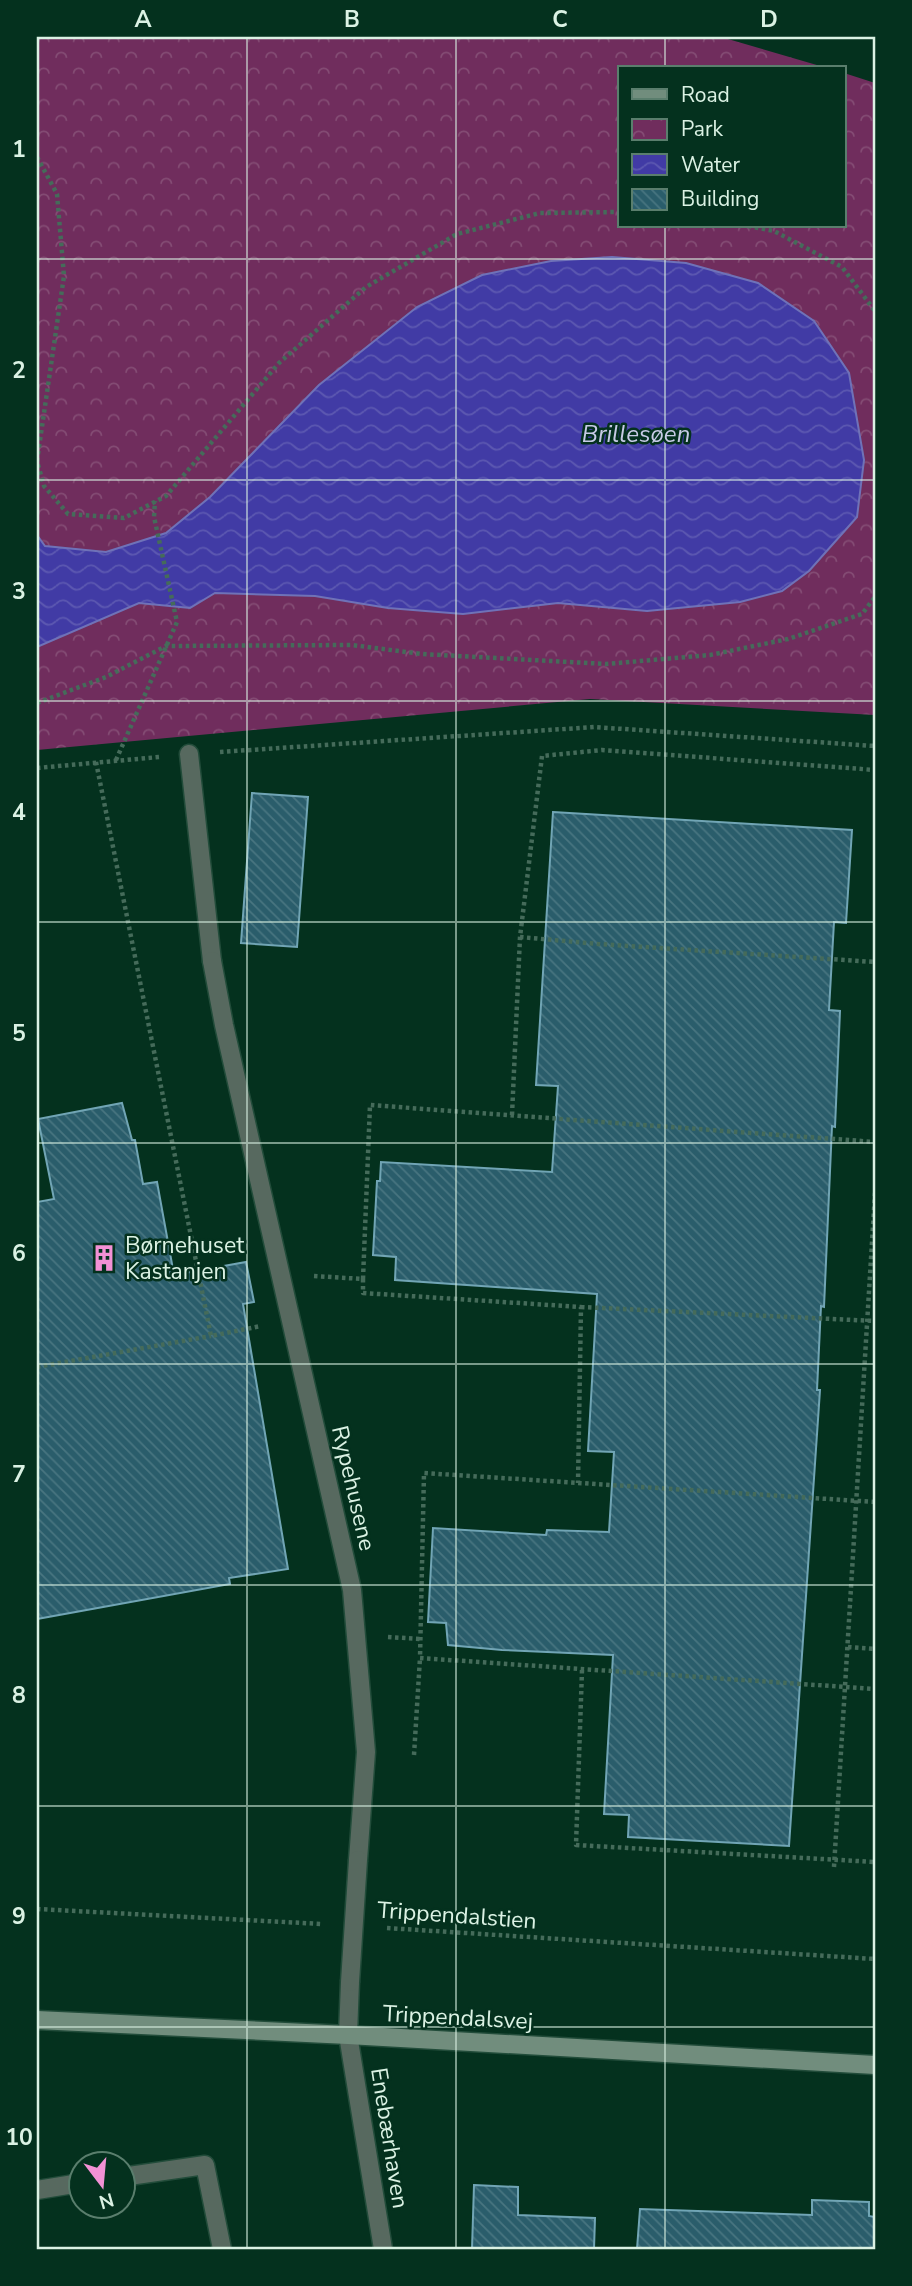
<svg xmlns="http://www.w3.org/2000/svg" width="912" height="2286" font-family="'Nunito Sans',sans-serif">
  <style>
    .park { fill: url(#park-crowns) }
    .water { fill: url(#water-waves); stroke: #6f72b8; stroke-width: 2 }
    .building { fill: url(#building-back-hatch); stroke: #71a5b5; stroke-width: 2 }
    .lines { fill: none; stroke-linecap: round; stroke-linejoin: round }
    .lane-casing { stroke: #224c3a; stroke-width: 21 }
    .street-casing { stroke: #224c3a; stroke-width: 21 }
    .secondary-casing { stroke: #224c3a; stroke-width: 21 }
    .path { stroke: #456b5a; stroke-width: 4.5; stroke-dasharray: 3.5 3.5; stroke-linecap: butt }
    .lane { stroke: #57695f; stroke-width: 18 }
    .street { stroke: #57695f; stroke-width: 18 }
    .secondary { stroke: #718d7d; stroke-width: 18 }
    .street-bridge-casing { stroke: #224c3a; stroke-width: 21; stroke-linecap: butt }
    .street-bridge { stroke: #57695f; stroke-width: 18 }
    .grid { fill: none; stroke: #dbf2e4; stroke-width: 2; stroke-opacity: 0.55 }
    .labels { text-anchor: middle; stroke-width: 5; stroke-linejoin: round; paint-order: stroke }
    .poi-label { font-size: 23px; fill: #dbf2e4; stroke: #04311e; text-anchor: start }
    .street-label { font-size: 23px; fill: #dbf2e4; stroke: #04311e }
    .water-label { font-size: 24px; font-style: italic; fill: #c7cbe6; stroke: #04311e }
    .neatline { fill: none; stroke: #dbf2e4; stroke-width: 2.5 }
    .grid-label { font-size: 23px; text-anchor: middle; font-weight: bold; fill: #dbf2e4 }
  </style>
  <defs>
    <pattern id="park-crowns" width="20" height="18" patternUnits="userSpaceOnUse" patternTransform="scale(1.75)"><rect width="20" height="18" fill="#702d5d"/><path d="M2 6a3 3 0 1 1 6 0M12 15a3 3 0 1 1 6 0" fill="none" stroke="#844c74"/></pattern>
    <pattern id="water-waves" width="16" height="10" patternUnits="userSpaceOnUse" patternTransform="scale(1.75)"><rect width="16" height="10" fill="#413ba5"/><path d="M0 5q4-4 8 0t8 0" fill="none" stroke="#5c58b1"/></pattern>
    <pattern id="building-back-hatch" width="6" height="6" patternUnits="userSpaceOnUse" patternTransform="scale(1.75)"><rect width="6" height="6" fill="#2a5d6b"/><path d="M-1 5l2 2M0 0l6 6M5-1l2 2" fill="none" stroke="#487580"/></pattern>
  </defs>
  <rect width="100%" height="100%" fill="#04311e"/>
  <path class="park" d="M37,37h684l106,31h-207v158h224v-153l31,10v632l-285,-16 -553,51z"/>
  <path class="water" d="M612,257l74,6 72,20 56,38 35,52 15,87 -7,57 -48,54 -27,20 -42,11 -93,9 -89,-8 -95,11 -75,-6 -73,-12 -100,-3 -25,15 -51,-5 -102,44v-112l8,11 61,6 60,-19 44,-36 109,-112 98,-78 65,-32 69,-14z"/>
  <path class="building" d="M252,793l56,4 -11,150 -56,-4z
    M553,812l299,18 -6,93 -12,-1 -5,88 11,1 -5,116 -3,-1 -8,181 -3,-1 -4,84h3l-31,456 -161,-9 1,-22 -25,-1 9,-159 -111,-5 -54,-5 -2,-22 -18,-1 5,-94 113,7 1,-5 62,2 5,-80 -26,-1 9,-157 -202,-14 1,-23 -23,-2 4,-74h3l1,-19 171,10 6,-86 -22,-1z
    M122,1103l10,37h3l8,44 14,-2 17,93 72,-13 8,40 -11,2 45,265 -59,9 1,6 -193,35v-417l17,-3 -16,-80z
    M474,2185l44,2v28l77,3 -1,31h-122z
    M812,2200l57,2v14l6,1v32h-238l3,-40 172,6z"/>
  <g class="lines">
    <defs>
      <path id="lane" d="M189,754l23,207"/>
      <path id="street" d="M212,961l12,64 128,565 14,162 -8,108
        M350,1982l-2,53 35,214
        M122,2177l83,-12 17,84
        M37,2190l43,-7"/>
      <path id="secondary" d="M37,2020l311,15 527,30"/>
    </defs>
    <use href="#lane" class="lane-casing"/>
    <use href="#street" class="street-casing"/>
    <use href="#secondary" class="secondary-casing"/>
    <path class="path" d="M37,157l20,37 7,82 -27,185 7,25 24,28 56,4 42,-22 113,-133 87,-76 91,-53 83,-21 80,-1
      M748,226l26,5 68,36 33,44
      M37,703l69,-26 60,-31 186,-1 70,9 184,10 104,-9 78,-16 74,-25 13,-17
      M220,752l374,-25 281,19
      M116,760l61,-138 -23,-105 1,-16
      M96,762l115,574 50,-10
      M37,768l122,-11
      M520,937l78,7 277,18
      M512,1115l8,-178 22,-181 60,-6 273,20
      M314,1276l49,3v14l218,14 -3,176
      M363,1279l7,-174 505,37
      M581,1307l294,14
      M37,1367l174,-31
      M875,1502l-451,-29 -4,185 455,31
      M388,1637l33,2
      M848,1647l27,2
      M582,1670l-6,175 299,17
      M414,1755l6,-97
      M834,1867l41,-674
      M37,1909l285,15
      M387,1928l488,31"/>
    <use href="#lane" class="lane"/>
    <use href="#street" class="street"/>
    <use href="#secondary" class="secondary"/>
    <defs>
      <path id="street-bridge" d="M350,1982l8,-122"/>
    </defs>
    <use href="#street-bridge" class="street-bridge-casing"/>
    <use href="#street-bridge" class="street-bridge"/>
  </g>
  <path class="grid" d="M247,37v2212M456,37v2212M665,37v31M665,226v2023M37,259h838M37,480h838M37,701h838M37,922h838M37,1143h838M37,1364h838M37,1585h838M37,1806h838M37,2027h838"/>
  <defs>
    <symbol id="building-bare" viewBox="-9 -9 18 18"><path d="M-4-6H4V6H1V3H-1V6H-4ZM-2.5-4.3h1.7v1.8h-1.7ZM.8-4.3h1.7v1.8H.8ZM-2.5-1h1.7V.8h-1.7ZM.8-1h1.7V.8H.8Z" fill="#f391d5" stroke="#04311e" stroke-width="2.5" paint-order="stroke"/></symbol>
  </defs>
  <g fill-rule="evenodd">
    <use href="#building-bare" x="85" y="1239" width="38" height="38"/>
  </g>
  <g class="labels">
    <g class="poi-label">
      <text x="125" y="1253">Børnehuset<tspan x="125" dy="26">Kastanjen</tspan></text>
    </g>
    <g class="street-label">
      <text transform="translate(354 1488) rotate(77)" y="8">Rypehusene</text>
      <text transform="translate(457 1915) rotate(4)" y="8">Trippendalstien</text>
      <text transform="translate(458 2017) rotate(3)" y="8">Trippendalsvej</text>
      <text transform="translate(390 2138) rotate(81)" y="8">Enebærhaven</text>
    </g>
    <g class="water-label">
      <text x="636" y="442">Brillesøen</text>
    </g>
  </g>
  <rect width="912" height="2286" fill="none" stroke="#04311e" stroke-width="77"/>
  <rect x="618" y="66" width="228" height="161" fill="#04311e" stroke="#5a7e6d" stroke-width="2"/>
  <rect x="632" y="89" width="35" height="10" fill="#718d7d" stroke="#5a7e6d" stroke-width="2"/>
  <text x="681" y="102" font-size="21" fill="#dbf2e4">Road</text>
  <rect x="632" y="119" width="35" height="21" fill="url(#park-crowns)" stroke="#5a7e6d" stroke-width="2"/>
  <text x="681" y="136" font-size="21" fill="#dbf2e4">Park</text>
  <rect x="632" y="154" width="35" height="21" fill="url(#water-waves)" stroke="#5a7e6d" stroke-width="2"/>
  <text x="681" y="172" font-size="21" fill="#dbf2e4">Water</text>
  <rect x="632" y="189" width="35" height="21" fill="url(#building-back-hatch)" stroke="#5a7e6d" stroke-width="2"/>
  <text x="681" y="206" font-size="21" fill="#dbf2e4">Building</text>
  <g transform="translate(102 2185) rotate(164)"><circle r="33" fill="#04311e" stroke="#5a7e6d" stroke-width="2"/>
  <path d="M0-5L12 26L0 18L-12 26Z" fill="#f391d5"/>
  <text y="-10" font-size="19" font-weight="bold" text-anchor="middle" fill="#dbf2e4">N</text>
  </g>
  <rect x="38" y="38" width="836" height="2210" class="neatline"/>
  <g class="grid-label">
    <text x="143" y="27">A</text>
    <text x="352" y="27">B</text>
    <text x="560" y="27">C</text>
    <text x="769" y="27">D</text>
    <text x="19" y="157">1</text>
    <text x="19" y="378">2</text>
    <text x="19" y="599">3</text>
    <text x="19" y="820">4</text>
    <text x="19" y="1041">5</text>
    <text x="19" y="1261">6</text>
    <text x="19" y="1482">7</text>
    <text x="19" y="1703">8</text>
    <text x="19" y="1924">9</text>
    <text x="19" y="2145">10</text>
  </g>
</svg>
